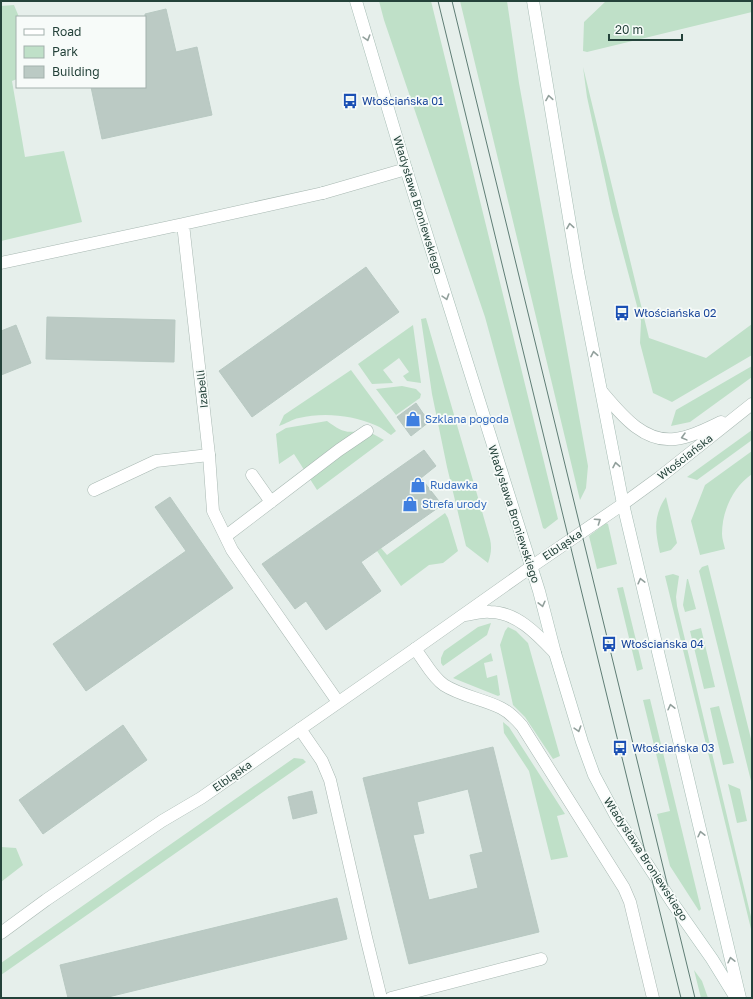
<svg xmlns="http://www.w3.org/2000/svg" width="753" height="999" font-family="'Golos Text',sans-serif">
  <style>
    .green { fill: #bfe0c8 }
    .building { fill: #bbcac4; stroke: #b8c9c2; fill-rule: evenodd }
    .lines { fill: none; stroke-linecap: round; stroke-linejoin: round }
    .service-casing { stroke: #a8b8b2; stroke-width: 13 }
    .minor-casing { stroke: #a8b8b2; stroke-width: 13 }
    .secondary-casing { stroke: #a4bbb3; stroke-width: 13 }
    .service { stroke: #fff; stroke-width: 12 }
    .minor { stroke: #fff; stroke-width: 12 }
    .secondary { stroke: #fff; stroke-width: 12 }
    .tram { stroke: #5f7d75; stroke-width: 1 }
    .oneway { stroke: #92a09c }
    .labels { text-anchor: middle; stroke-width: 3.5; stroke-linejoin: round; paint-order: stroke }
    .transit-label { font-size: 11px; fill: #164399; stroke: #f7fbf9; text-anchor: start }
    .street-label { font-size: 11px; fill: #24423a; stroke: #f7fbf9 }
    .shop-label { font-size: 11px; fill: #366cbe; stroke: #f7fbf9; text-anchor: start }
  </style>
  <rect width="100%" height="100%" fill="#e6efeb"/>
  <path class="green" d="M379,1h52l127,518 -13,10 -2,-1 -58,-211 -101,-297z
    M460,1h47l12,82 69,383 -2,22 -6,12z
    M606,1h146v11l-165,40 -4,-1 1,-29z
    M14,5l5,12h-2v62l-5,2 13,76 39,-6 18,71 -81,19v-235z
    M583,67l66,271 57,20 46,-34v31l-80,47 -19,-9 -13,-50 1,-22 -29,-109 -25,-115z
    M426,318l64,221c2,9 1,15 -2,24l-22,-17 -19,-79 -15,-73 -11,-75z
    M413,325l8,58 -14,-2 -4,-5 6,-4 -10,-14 -16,12 10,13 -21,1 -14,-20z
    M752,366v11l-62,45 -19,4 5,-16z
    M351,370l45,61 -5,4c-5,-3 -10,-8 -16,-10 -23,-10 -52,-13 -76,-7 -7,1 -13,6 -20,8l5,-11z
    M402,386l14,3 5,5 -1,4 -24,17 -20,-26z
    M327,421c14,10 20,14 37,8l20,11 -67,50 -23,-36 -15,10 -3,-30 10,-6z
    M752,430v10l-55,40 -10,-3z
    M752,451v23c-19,13 -30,37 -30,60 0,5 2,10 3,15l-25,6 -9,-34 14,-36z
    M666,497l11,46 -6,7 -11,3c-5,-22 -7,-37 6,-56z
    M445,513l3,5 10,33 -15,12 -14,2 -28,21 -24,-35 4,-3 6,7z
    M606,523l2,1 9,40 -20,5 -8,-33z
    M708,565l44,178v42l-53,-214 3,-4z
    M673,574l6,2 -3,21 1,9 75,315v12l-87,-357z
    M687,579h1l8,30 -11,3 -2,-7z
    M623,587l20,82 -6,2 -20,-83z
    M491,623l-4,12 -44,31 -2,-3v-5l3,-7 34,-24z
    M508,627l8,4 12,12 32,113 -7,3 -28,-42 -12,-12 -13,-60 5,-14z
    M701,628l14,59 -11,2 -14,-58z
    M491,653l2,8 -9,2 3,15 10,-3 3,20 -2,1 -45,-18z
    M650,699l51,210 -2,2 -29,-45 -13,-52 13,-3 -27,-111z
    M719,706l15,57 -11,2 -13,-57z
    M503,722l6,5 56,87 -8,2 11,41 -17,3 -22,-89 -25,-38z
    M294,758l9,1 3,3 -305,213v-12z
    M728,784l12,5 7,32 -10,2z
    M1,847l15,1 7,17 -22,17z
    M694,970l8,11 6,17h-7z"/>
  <path class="building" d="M166,9l10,43 21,-5 15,68 -110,24 -11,-52h54v-73z
    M366,267l33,45 -147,105 -33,-46z
    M47,317l128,3 -1,42 -128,-3z
    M16,325l15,38 -30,12v-44z
    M416,403l13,19 -18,14 -14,-19z
    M424,450l12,16 -15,12 21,27 -81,57 20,29 -55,39 -20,-29 -11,8 -33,-45z
    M170,497l63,91 -147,103 -33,-47 133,-93 -31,-44z
    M123,725l24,35 -104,74 -24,-34z
    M493,747l46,185 -130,32 -46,-186zM468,789l15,63 -13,3 8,33 -49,12 -16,-65 11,-2 -7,-31z
    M312,791l5,22 -24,6 -5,-22z
    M337,898l10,41 -243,59h-36l-8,-33z"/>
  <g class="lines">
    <defs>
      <path id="service" d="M323,193l83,-24
        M252,475l19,27
        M94,490l62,-29 53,-6
        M226,536l113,-86 28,-19
        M415,649c9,11 17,28 29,36 17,11 39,14 57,23 8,4 15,11 21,18l102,162 6,14 23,96
        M300,729l22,32 8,19 36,157 15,61
        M391,998l150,-39"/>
      <path id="minor" d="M183,224l140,-31
        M1,263l182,-39 26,231 4,56 19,39 106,152
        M602,392c18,21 41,51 73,47 16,-2 31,-10 46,-17
        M465,615c8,-1 17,-4 25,-3 27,0 48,23 65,41
        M1,933l45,-33 116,-79 39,-23 214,-149 116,-82 92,-63 37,-27 92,-73"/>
      <path id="secondary" d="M356,1l50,168 133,422 16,62 27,89 12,33 23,43 55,84 40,57 24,39
        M533,1l45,271 45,232 117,494"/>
    </defs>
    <use href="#service" class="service-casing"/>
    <use href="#minor" class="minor-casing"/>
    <use href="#secondary" class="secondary-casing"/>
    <use href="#service" class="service"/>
    <use href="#minor" class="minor"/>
    <use href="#secondary" class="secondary"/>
    <path class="tram" d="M438,1c81,332 161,665 243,997
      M452,1l243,997"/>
  </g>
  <defs><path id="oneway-chevron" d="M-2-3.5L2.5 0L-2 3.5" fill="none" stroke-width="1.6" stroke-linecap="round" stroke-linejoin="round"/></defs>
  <g class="oneway">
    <use href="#oneway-chevron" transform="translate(367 38) rotate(73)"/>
    <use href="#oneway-chevron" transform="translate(549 98) rotate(-99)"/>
    <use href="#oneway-chevron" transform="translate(570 226) rotate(-99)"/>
    <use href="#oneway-chevron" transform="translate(446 297) rotate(73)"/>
    <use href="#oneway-chevron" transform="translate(594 354) rotate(-101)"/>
    <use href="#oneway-chevron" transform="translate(684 437) rotate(165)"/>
    <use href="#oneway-chevron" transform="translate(616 465) rotate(-101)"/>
    <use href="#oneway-chevron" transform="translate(598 521) rotate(-34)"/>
    <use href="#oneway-chevron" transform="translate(641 581) rotate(-104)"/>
    <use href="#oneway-chevron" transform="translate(542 604) rotate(76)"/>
    <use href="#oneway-chevron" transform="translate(671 707) rotate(-103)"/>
    <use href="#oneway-chevron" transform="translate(578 729) rotate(73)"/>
    <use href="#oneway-chevron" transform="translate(701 834) rotate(-103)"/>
    <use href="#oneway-chevron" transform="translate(731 960) rotate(-103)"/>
  </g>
  <defs>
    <symbol id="bus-bare" viewBox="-9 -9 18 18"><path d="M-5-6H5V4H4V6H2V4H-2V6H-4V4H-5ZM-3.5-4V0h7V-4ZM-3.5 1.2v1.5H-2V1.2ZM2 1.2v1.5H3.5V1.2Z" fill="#1a4fb4" stroke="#f7fbf9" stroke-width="2.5" paint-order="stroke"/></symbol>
    <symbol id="shop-bare" viewBox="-9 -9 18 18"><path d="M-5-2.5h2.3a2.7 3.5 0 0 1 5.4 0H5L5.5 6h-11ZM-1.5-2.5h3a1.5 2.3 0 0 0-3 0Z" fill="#3f7fe0" stroke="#f7fbf9" stroke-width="2.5" paint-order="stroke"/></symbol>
  </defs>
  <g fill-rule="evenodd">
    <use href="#bus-bare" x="339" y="90" width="22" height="22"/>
    <use href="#bus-bare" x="611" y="302" width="22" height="22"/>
    <use href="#shop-bare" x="402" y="408" width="22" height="22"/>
    <use href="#shop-bare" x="407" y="474" width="22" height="22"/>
    <use href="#shop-bare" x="399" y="493" width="22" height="22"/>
    <use href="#bus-bare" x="598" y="633" width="22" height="22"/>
    <use href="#bus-bare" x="609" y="737" width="22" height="22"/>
  </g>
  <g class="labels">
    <g class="transit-label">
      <text x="362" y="105">Włościańska 01</text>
      <text x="634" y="317">Włościańska 02</text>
      <text x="621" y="648">Włościańska 04</text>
      <text x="632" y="752">Włościańska 03</text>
    </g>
    <g class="street-label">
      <text transform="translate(418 205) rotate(73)" y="4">Władysława Broniewskiego</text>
      <text transform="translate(202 389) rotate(-96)" y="4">Izabelli</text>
      <text transform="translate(685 457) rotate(-38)" y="4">Włościańska</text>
      <text transform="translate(514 514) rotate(72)" y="4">Władysława Broniewskiego</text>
      <text transform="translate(562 545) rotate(-34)" y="4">Elbląska</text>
      <text transform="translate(232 776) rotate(-35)" y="4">Elbląska</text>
      <text transform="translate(646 859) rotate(57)" y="4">Władysława Broniewskiego</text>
    </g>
    <g class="shop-label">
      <text x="425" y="423">Szklana pogoda</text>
      <text x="430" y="489">Rudawka</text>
      <text x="422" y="508">Strefa urody</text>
    </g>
  </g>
  <rect width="753" height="999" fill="none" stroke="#24423a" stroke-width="4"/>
  <rect x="16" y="16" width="130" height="72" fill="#f7fbf9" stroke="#a3b1ad"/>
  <rect x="24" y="29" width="20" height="6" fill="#ffffff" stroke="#a3b1ad"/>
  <text x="52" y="36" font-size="12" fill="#24423a">Road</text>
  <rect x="24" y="46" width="20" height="12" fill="#bfe0c8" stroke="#a3b1ad"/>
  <text x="52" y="56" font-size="12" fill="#24423a">Park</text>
  <rect x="24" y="66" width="20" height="12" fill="#bbcac4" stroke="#a3b1ad"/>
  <text x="52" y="76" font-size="12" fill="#24423a">Building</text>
  <path d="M609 34v6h73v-6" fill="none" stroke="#24423a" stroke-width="2"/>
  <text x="615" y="34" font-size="12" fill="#24423a" stroke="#f7fbf9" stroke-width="3" paint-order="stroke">20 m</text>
</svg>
